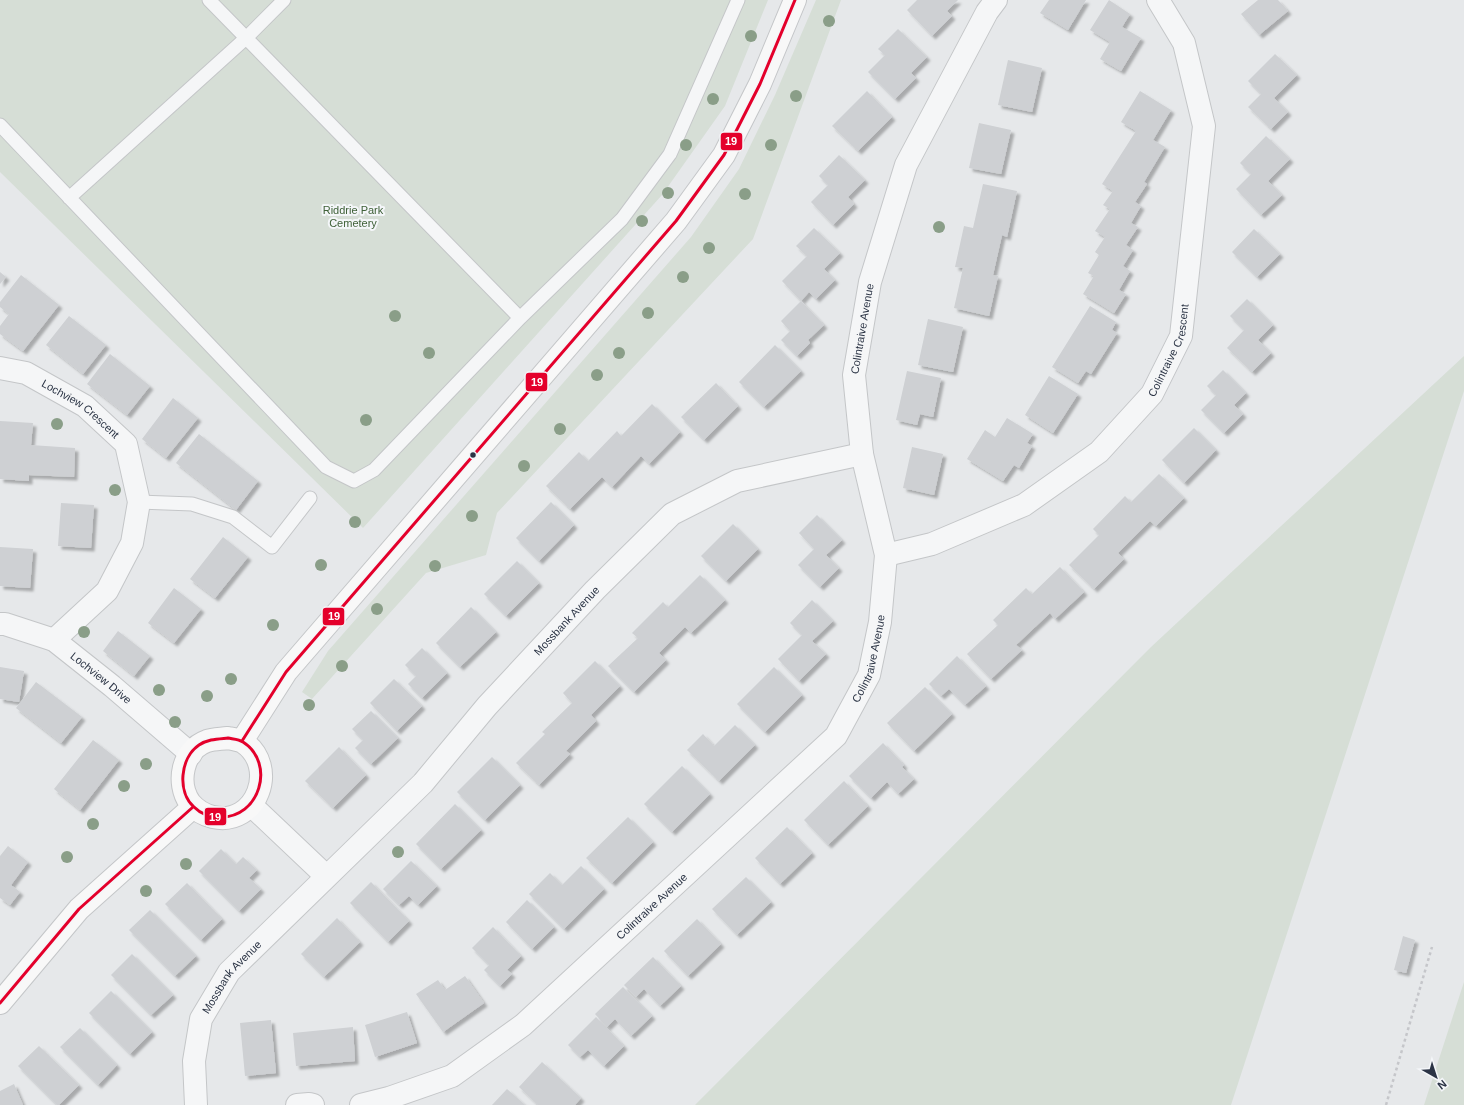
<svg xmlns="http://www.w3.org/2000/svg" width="1464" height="1105" font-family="Helvetica,sans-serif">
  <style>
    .green { fill: #d6ded6 }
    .building { fill: #ced0d3; filter: url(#shadow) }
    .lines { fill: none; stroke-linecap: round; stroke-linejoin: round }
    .lane-casing { stroke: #c4c6c8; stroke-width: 15 }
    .street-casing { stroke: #c4c6c8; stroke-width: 24 }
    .secondary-casing { stroke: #c4c6c8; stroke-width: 24 }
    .path { stroke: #c5c6ca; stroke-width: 2.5; stroke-dasharray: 3 3; stroke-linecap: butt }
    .lane { stroke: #f5f6f7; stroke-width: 13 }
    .street { stroke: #f5f6f7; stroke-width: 22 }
    .secondary { stroke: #f8f8f8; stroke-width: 22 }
    .bus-1-casing { stroke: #f4f6f9; stroke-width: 6 }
    .bus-1 { stroke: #e4002b; stroke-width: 3 }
    .tree { fill: #8a9e88 }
    .bus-dot { fill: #2b3445; stroke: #f4f6f9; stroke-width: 1.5 }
    .labels { text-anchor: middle; stroke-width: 4; stroke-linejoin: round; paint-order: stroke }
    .park-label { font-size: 11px; fill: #3f6138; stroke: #f4f6f9 }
    .street-label { font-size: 11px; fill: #2b3445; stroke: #f4f6f9 }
    .line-badge { stroke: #f4f6f9; stroke-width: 1.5 }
    .badge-label { font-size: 11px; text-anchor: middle; font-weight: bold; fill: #fff }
  </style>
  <defs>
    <filter id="shadow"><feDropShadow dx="3.5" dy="3.5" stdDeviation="1" flood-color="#0004"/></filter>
  </defs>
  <rect width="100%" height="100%" fill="#e6e8ea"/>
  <path class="green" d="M0,0h768l-43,106 -63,89 -299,333 -363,-356z
    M816,0h25l-88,239 -256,274 -11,42 -60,18 -114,126 -10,-7 26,-41 363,-414 48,-68 36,-74z
    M1464,356v35l-233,714h-536l456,-458z
    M1464,982v123h-40z"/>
  <path class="building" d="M917,0h41l-11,11 5,5 -20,20 -25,-26z
    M1049,0h37l-18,30 -28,-17z
    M1109,0l21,14 -8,13 19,11 -20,33 -21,-12 10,-17 -20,-12z
    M1258,0h20l10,11 -29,24 -18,-21z
    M898,29l29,28 -16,16 5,5 -21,21 -27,-27 17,-17 -7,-6z
    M1275,54l22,21 -23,23 14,14 -17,17 -23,-22 13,-13 -13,-13z
    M1008,60l34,8 -10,44 -34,-7z
    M867,91l25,26 -34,34 -26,-25z
    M1140,91l31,19 -18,30 12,7 -21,35 3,2 -12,18 6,4 -10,17 7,4 -12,18 7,5 -10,16 7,5 -11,19 7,4 -12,19 -31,-19 11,-18 -6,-3 11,-18 -4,-3 10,-15 -10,-6 15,-22 -7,-4 10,-14 -11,-7 34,-53 -15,-9z
    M979,123l32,7 -10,44 -32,-6z
    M1266,136l24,23 -22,22 14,14 -21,20 -25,-26 15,-15 -11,-11z
    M839,155l26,25 -17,17 6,7 -21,21 -22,-23 17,-17 -9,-9z
    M983,184l34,7 -10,46 -5,-2 -9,40 5,1 -9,40 -35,-8 9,-40 -8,-1 9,-41 9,2z
    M814,228l26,25 -16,16 11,11 -19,19 -7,-7 -8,9 -19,-20 25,-25 -11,-10z
    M1254,229l26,25 -23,23 -25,-25z
    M0,272l6,5 -6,7z
    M21,275l38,30 -36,46 -23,-17v-8l9,-12 -9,-7v-5z
    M1247,299l26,26 -15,15 13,13 -19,19 -25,-24 17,-18 -14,-14z
    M801,301l23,24 -16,15 2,3 -13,13 -16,-16 9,-9 -9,-10z
    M1090,306l26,16 -4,8 5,3 -26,41 -5,-3 -8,12 -26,-16z
    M69,316l37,29 -23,29 -37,-29z
    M928,319l35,8 -10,45 -35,-7z
    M775,345l26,26 -37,36 -25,-25z
    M110,354l40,32 -23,29 -40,-31z
    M1223,370l23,23 -12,12 9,9 -19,19 -23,-23 15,-15 -9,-9z
    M907,371l34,7 -8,39 -13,-3 -3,11 -21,-5z
    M1049,376l29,18 -25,39 -28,-18z
    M716,383l22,23 -34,34 -23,-23z
    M173,398l25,20 -32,40 -24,-19z
    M652,404l28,28 -31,32 -8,-8 -29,31 -10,-10 -32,32 -24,-23 33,-34 9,9 29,-30 4,5z
    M1007,418l26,16 -6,9 5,3 -13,22 -5,-3 -11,16 -36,-22 18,-29 10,7z
    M0,421l33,2 -2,22 44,3 -1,29 -45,-2v6l-29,-2z
    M1194,428l22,22 -32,33 -22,-23z
    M199,434l59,47 -22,29 -60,-47z
    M912,447l31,7 -9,41 -31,-7z
    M1159,474l25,24 -28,28 -6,-5 -32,32 6,6 -30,30 -25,-24 30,-30 -6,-6 32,-33 6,6z
    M551,502l23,23 -35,36 -23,-23z
    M61,503l33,2 -3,43 -33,-2z
    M817,515l25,25 -16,15 13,13 -19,19 -22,-22 16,-16 -15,-16z
    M733,524l25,25 -32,32 -25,-25z
    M223,537l25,20 -33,41 -25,-19z
    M0,547l33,2 -3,39 -30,-2z
    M517,561l22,22 -33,33 -22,-22z
    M1060,567l24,25 -29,27 -5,-6 -34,32 6,5 -31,29 -24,-25 31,-29 -5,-5 33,-32 6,6z
    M700,575l25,25 -34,33 -6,-6 -26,26 7,7 -32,32 -26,-26 30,-28 -6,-5 31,-31 5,5z
    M174,588l27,21 -27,34 -26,-20z
    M812,600l21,21 -21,20 14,13 -27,27 -21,-22 24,-24 -12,-12z
    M471,607l25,25 -36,35 -24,-24z
    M118,631l32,25 -16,20 -31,-25z
    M422,648l25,25 -25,25 -14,-14 8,-8 -11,-11z
    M957,656l29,30 -21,19 -16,-16 -8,7 -12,-12z
    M595,661l25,25 -29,29 5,6 -30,30 4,3 -31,31 -23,-22 29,-29 -3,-2 30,-29 -9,-10z
    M0,667l24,4 -5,31 -19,-3z
    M774,667l28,28 -37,37 -28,-28z
    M394,679l28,27 -25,25 -27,-28z
    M36,682l46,35 -21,26 -45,-35z
    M925,687l27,27 -38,37 -27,-28z
    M371,711l27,27 -27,26 -16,-16 8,-8 -11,-11z
    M735,725l20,20 -36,36 -32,-31 16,-16 11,12z
    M93,740l26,20 -39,50 -26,-21z
    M883,743l21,22 -2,2 12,12 -16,15 -11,-12 -16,16 -22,-22z
    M339,747l27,28 -33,33 -28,-27z
    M492,757l28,28 -35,35 -28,-28z
    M682,766l28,28 -38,38 -28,-28z
    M844,781l24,25 -40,39 -24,-25z
    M455,804l26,26 -40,39 -25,-25z
    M628,817l25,25 -41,41 -26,-25z
    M787,827l25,26 -32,31 -25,-26z
    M8,846l20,16 -17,23 9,7 -10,13 -10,-7v-42z
    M221,849l15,15 7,-7 14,13 -8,8 12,11 -22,22 -40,-40z
    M411,861l26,25 -19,19 -9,-9 -10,9 -16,-16z
    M581,866l23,23 -40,40 -35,-35 21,-21 12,12z
    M746,877l25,25 -34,33 -25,-26z
    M371,882l38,39 -21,21 -38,-39z
    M187,883l35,36 -21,21 -36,-36z
    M527,900l27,27 -22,22 -26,-27z
    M150,910l46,46 -21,20 -46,-46z
    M337,918l23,24 -36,35 -23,-23z
    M697,919l24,25 -33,32 -24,-25z
    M493,927l28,29 -14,14 5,4 -12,12 -16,-16 5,-5 -17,-17z
    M1403,936l12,4 -9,33 -12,-3z
    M132,954l41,41 -22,20 -40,-40z
    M653,957l28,29 -21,20 -16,-17 -8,8 -12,-12z
    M465,976l19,27 -41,29 -27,-38 22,-14 7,10z
    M623,987l29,29 -21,20 -16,-17 -8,8 -12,-13z
    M111,991l41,41 -22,22 -41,-41z
    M407,1012l10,31 -42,14 -10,-32z
    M596,1017l28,29 -20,20 -16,-16 -8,7 -12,-12z
    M271,1020l5,53 -31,3 -5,-53z
    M353,1027l2,34 -59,5 -3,-33z
    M80,1028l37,37 -19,20 -38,-38z
    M39,1046l40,39 -20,20h-2l-39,-39z
    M542,1062l39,36 -6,7h-37l-19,-18z
    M14,1084l9,21h-23v-14z
    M507,1089l18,16h-33z"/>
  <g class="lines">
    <defs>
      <path id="lane" d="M209,0l311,318
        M0,125l326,342 28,14 20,-11 146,-152 102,-99 48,-65 68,-154
        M69,198l177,-160 38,-38
        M139,502l53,2 41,13 39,30 38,-49"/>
      <g id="street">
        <path id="s1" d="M0,368l26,5 59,33 41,38 13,58 -7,41 -25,48 -53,49"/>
        <path id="s2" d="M886,555l46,-11 92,-39 75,-53 53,-58 29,-58 23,-210 -20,-83 -26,-43"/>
        <path id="s3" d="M0,624h5l49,16 58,46 79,68"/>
        <path d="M251,805l75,71"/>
        <path id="s4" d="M196,1105l-2,-44 7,-42 28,-47 194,-189 64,-77 108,-116 77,-76 65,-33 125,-27"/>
        <path d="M297,1105l12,-1 4,1"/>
        <path id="s5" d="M361,1105l28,-7 63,-22 71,-51 313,-289 33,-61 11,-53 6,-67 -24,-101 -8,-79 16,-93 36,-117 81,-153 9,-12"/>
      </g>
      <path id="secondary" d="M228,738c5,1 11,2 15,4 36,24 14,85 -30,75 -9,-2 -17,-7 -23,-14 -14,-20 -8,-53 17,-62 6,-2 14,-2 21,-3z
        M242,741l44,-69 390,-451 48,-66 36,-71 35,-84
        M0,1003l79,-94 114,-102"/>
    </defs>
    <use href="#lane" class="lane-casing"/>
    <use href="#street" class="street-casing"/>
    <use href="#secondary" class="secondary-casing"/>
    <path class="path" d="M1386,1105l46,-158"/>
    <use href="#lane" class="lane"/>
    <use href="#street" class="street"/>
    <use href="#secondary" class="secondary"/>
    <defs>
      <path id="bus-1" d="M228,738c5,1 11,1 15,4 33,21 17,77 -24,75 -9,0 -18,-3 -25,-10 -17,-15 -14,-49 5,-62 9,-6 19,-6 29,-7z
        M242,741l44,-69 390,-451 48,-66 36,-71 35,-84
        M0,1003l79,-94 114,-102"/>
    </defs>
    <use href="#bus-1" class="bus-1-casing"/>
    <use href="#bus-1" class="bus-1"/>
  </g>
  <g class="tree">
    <circle cx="829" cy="21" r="6"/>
    <circle cx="751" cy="36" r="6"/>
    <circle cx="796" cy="96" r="6"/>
    <circle cx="713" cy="99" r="6"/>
    <circle cx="686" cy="145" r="6"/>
    <circle cx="771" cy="145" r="6"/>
    <circle cx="668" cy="193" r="6"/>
    <circle cx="745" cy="194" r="6"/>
    <circle cx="642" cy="221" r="6"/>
    <circle cx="939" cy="227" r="6"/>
    <circle cx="709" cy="248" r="6"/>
    <circle cx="683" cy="277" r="6"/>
    <circle cx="648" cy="313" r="6"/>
    <circle cx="395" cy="316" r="6"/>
    <circle cx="429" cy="353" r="6"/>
    <circle cx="619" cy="353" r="6"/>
    <circle cx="597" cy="375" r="6"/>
    <circle cx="366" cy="420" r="6"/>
    <circle cx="57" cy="424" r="6"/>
    <circle cx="560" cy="429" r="6"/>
    <circle cx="524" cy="466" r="6"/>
    <circle cx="115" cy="490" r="6"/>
    <circle cx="472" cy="516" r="6"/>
    <circle cx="355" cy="522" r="6"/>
    <circle cx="321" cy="565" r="6"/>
    <circle cx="435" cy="566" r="6"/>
    <circle cx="377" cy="609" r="6"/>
    <circle cx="273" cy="625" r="6"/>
    <circle cx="84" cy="632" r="6"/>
    <circle cx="342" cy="666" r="6"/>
    <circle cx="231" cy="679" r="6"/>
    <circle cx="159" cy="690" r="6"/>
    <circle cx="207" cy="696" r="6"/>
    <circle cx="309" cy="705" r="6"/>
    <circle cx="175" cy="722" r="6"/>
    <circle cx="146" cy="764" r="6"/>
    <circle cx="124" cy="786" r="6"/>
    <circle cx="93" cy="824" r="6"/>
    <circle cx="398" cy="852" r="6"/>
    <circle cx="67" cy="857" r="6"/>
    <circle cx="186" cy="864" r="6"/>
    <circle cx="146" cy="891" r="6"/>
  </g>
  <circle class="bus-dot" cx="473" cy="455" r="3.5"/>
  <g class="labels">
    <g class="park-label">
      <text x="353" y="214">Riddrie Park<tspan x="353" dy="13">Cemetery</tspan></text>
    </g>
    <g class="street-label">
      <text dy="4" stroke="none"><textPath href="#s5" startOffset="1030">Colintraive Avenue</textPath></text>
      <text dy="4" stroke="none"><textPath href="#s2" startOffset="365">Colintraive Crescent</textPath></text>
      <text dy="4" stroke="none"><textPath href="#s1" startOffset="92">Lochview Crescent</textPath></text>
      <text dy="4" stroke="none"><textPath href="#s4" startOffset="629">Mossbank Avenue</textPath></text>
      <text dy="4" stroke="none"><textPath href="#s5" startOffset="694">Colintraive Avenue</textPath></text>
      <text dy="4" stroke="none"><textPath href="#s3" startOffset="117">Lochview Drive</textPath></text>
      <text dy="4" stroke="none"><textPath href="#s5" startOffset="358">Colintraive Avenue</textPath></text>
      <text dy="4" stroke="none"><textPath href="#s4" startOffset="139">Mossbank Avenue</textPath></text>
    </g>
  </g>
  <g class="line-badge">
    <rect x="720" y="132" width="23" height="19" rx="4" fill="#e4002b"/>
    <rect x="525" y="372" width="23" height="20" rx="4" fill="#e4002b"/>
    <rect x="322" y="607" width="23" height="19" rx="4" fill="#e4002b"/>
    <rect x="204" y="807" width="23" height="19" rx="4" fill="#e4002b"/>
  </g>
  <g class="badge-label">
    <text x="731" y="145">19</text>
    <text x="537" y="386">19</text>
    <text x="334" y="620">19</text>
    <text x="215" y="821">19</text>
  </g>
  <g transform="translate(1436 1077) rotate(141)" stroke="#f4f6f9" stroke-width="3" paint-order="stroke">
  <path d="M0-3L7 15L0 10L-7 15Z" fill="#2b3445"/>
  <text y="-6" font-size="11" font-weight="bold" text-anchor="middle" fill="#2b3445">N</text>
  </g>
</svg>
